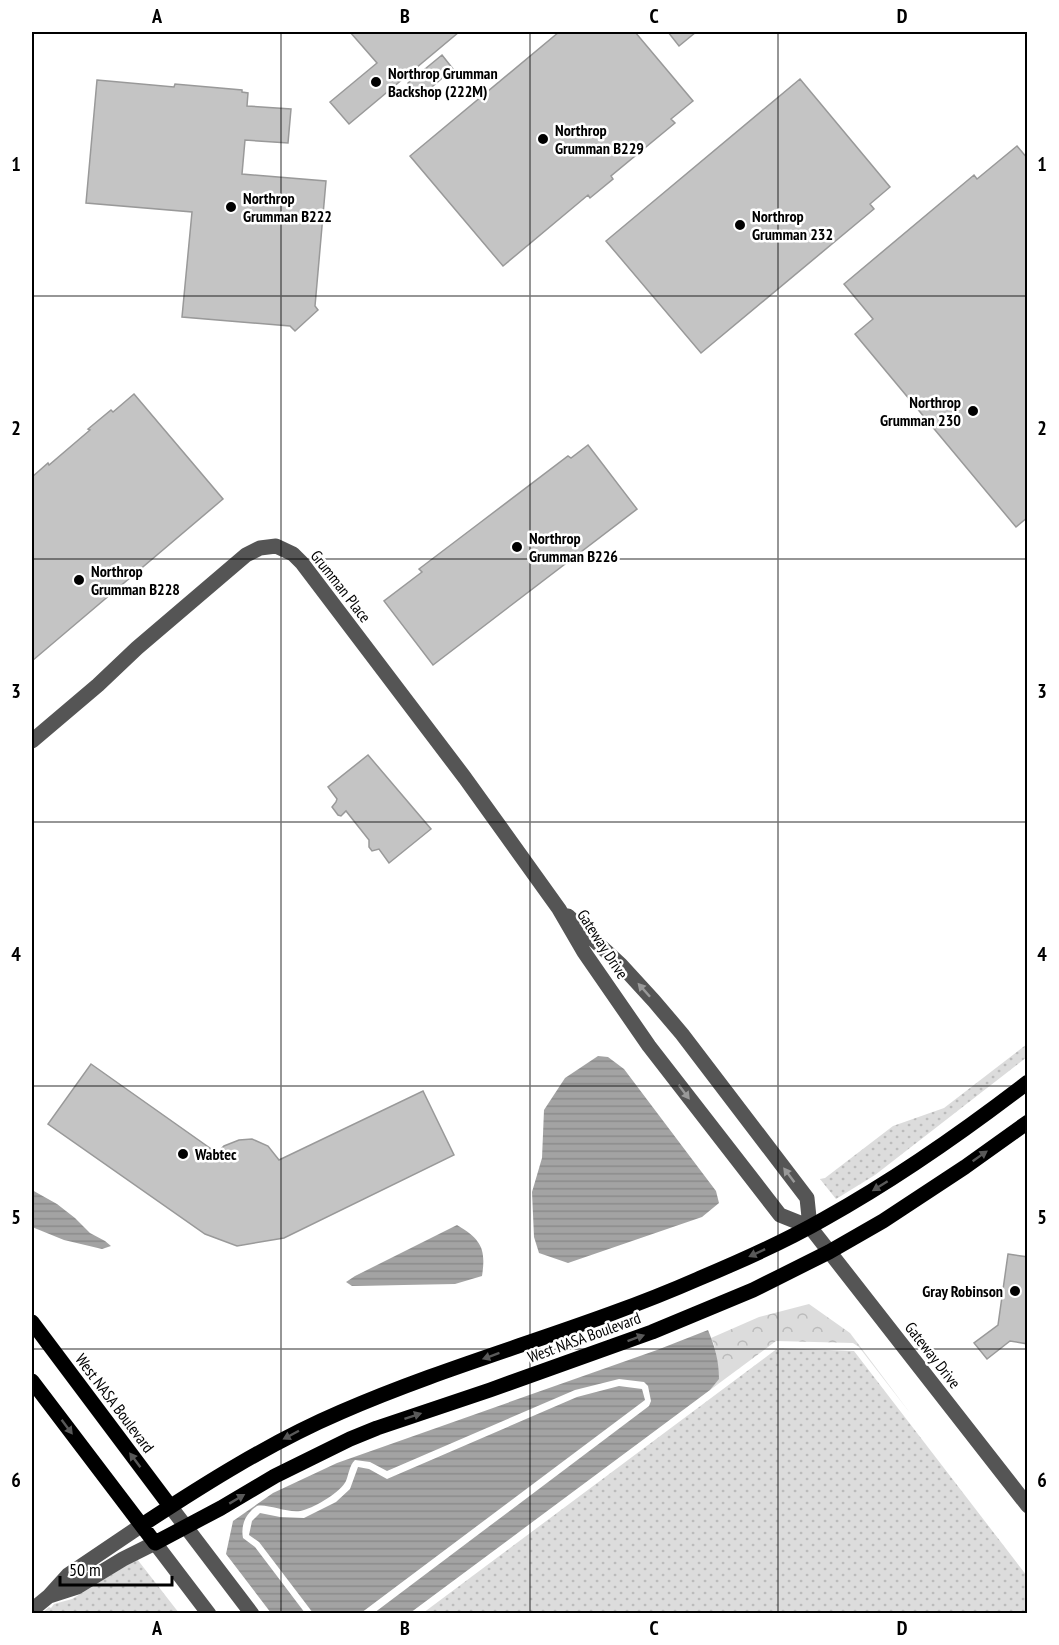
<svg xmlns="http://www.w3.org/2000/svg" width="1059" height="1645" font-family="'PT Sans Narrow',sans-serif">
  <style>
    .grass { fill: url(#grass-dots) }
    .forest { fill: url(#forest-crowns) }
    .water { fill: url(#water-rules) }
    .building { fill: #c4c4c4; stroke: #999; stroke-width: 1.5 }
    .lines { fill: none; stroke-linecap: round; stroke-linejoin: round }
    .minor { stroke: #555; stroke-width: 15 }
    .major { stroke: #000; stroke-width: 15 }
    .oneway { fill: #999 }
    .oneway2 { fill: #595959 }
    .grid { fill: none; stroke: #000; stroke-width: 1.5; stroke-opacity: 0.55 }
    .poi-dot { fill: #000; stroke: #fff; stroke-width: 2 }
    .labels { text-anchor: middle; stroke-width: 5; stroke-linejoin: round; paint-order: stroke }
    .poi-label { font-size: 16px; font-weight: bold; fill: #000; stroke: #fff; text-anchor: start }
    .street-label { font-size: 16px; fill: #000; stroke: #fff }
    .neatline { fill: none; stroke: #000; stroke-width: 2 }
    .grid-label { font-size: 20px; text-anchor: middle; font-weight: bold; fill: #000 }
  </style>
  <defs>
    <pattern id="grass-dots" width="8" height="8" patternUnits="userSpaceOnUse" patternTransform="scale(1.5)"><rect width="8" height="8" fill="#dcdcdc"/><path d="M2 2h.1M6 6h.1" fill="none" stroke="#bbb" stroke-width="1.8" stroke-linecap="round"/></pattern>
    <pattern id="forest-crowns" width="20" height="18" patternUnits="userSpaceOnUse" patternTransform="scale(1.5)"><rect width="20" height="18" fill="#dcdcdc"/><path d="M2 6a3 3 0 1 1 6 0M12 15a3 3 0 1 1 6 0" fill="none" stroke="#bbb"/></pattern>
    <pattern id="water-rules" width="6" height="5" patternUnits="userSpaceOnUse" patternTransform="scale(1.5)"><rect width="6" height="5" fill="#a3a3a3"/><path d="M0 2.5h6" fill="none" stroke="#8b8b8b"/></pattern>
  </defs>
  <rect width="100%" height="100%" fill="#fff"/>
  <path class="grass" d="M1027,1044v13l-152,118 -39,24 -16,-20 5,-1 68,-52 51,-18z
    M778,1348l76,3 173,225v37h-604z
    M137,1559l42,54 -138,1 8,-7 2,1 3,-4 18,-5z"/>
  <path class="forest" d="M809,1304l41,29 60,80 -51,-66 -6,-4 -77,-2 -66,49 9,-12 -5,-34 -3,-6 48,-21z"/>
  <path class="water" d="M598,1056l10,1 16,12 92,122 3,12 -17,14 -134,46 -29,-10 -5,-16 -2,-45 10,-34 2,-48 21,-32z
    M32,1190l25,14 18,14 15,15 15,8 6,5 -9,3 -38,-9 -32,-13z
    M457,1225c25,15 29,24 25,51l-27,8 -103,2 -6,-4 9,-6z
    M708,1330c7,17 11,31 11,49l-9,11 -300,223h-36l275,-207 2,-5 -3,-15 -4,-4 -25,-3 -44,11 -188,81 -17,-9 -15,-2c-6,6 -6,14 -9,21 -5,11 -31,26 -42,29 -13,5 -37,-7 -47,-4 -2,1 -5,4 -7,6 -6,6 -9,16 -7,26l12,9 50,66h-34l-45,-59 7,-33 40,-28 64,-30 320,-113z
    M619,1386l23,3 3,11 -284,213h-48l-54,-71 -10,-7 3,-14 8,-8 20,4 24,1 32,-16 14,-13 8,-22 11,2 18,10 190,-82z"/>
  <path class="building" d="M350,32h109l-110,92 -19,-22 47,-39z
    M559,32h76l58,69 -22,18 4,4 -64,53 2,3 -23,19 -2,-3 -85,71 -93,-110z
    M668,32h28l-17,14z
    M442,55l11,14 -33,28 -12,-14z
    M800,79l90,108 -20,17 4,5 -173,144 -95,-112z
    M97,80l77,7 1,-3 67,6v2l6,1 -1,13 44,3 -3,34 -43,-3 -3,34 84,7 -11,125 3,4 -23,21 -5,-5 -108,-9 10,-105 -106,-9z
    M1017,146l11,13v358l-12,10 -161,-193 18,-15 -29,-35 130,-109 3,4z
    M134,394l89,105 -191,162v-184l16,-14 1,2 41,-35 -2,-1 23,-19 2,2z
    M588,445l49,64 -204,156 -49,-64 38,-29 -3,-3 58,-44 91,-69 3,2z
    M368,755l63,74 -42,34 -10,-14 -7,2 -3,-4v-7l-23,-29 -5,5 -3,-1 -6,-8 4,-5 1,-3 -9,-12z
    M91,1064l126,89 7,-7 15,-6 13,-1 16,7 11,14 144,-69 31,64 -170,83 -47,8 -32,-12 -157,-110z
    M1008,1254l20,3v87l-18,-3 -23,18 -13,-16 24,-18z"/>
  <g class="lines">
    <path class="minor" d="M32,741l66,-56 39,-37 109,-93 14,-7 16,-2 17,8 9,9 163,215 94,131 25,43 65,94 131,169 30,12 218,279
      M568,916l53,49 33,36 28,33 125,164 3,29
      M170,1506l82,108
      M49,1596l28,-9 46,-28 32,-16 54,71
      M32,1610l17,-14 19,-21 74,-50"/>
    <path class="major" d="M32,1322l138,184
      M32,1381l123,162 66,-35 54,-32 75,-37 27,-11 113,-38 162,-58 101,-42 76,-38 54,-31 82,-54 63,-45
      M142,1525c64,-42 129,-83 199,-113 117,-51 241,-82 357,-133 43,-18 86,-37 126,-60 72,-40 139,-87 204,-137"/>
  </g>
  <defs><path id="oneway-solid" d="M-6-.8H1V-3.2L6.5 0L1 3.2V.8H-6Z" transform="scale(1.5)"/></defs>
  <g class="oneway">
    <use href="#oneway-solid" transform="translate(644 990) rotate(-132)"/>
    <use href="#oneway-solid" transform="translate(684 1092) rotate(53)"/>
    <use href="#oneway-solid" transform="translate(789 1175) rotate(-127)"/>
  </g>
  <g class="oneway2">
    <use href="#oneway-solid" transform="translate(980 1156) rotate(-35)"/>
    <use href="#oneway-solid" transform="translate(880 1186) rotate(148)"/>
    <use href="#oneway-solid" transform="translate(757 1253) rotate(155)"/>
    <use href="#oneway-solid" transform="translate(636 1338) rotate(-20)"/>
    <use href="#oneway-solid" transform="translate(491 1356) rotate(160)"/>
    <use href="#oneway-solid" transform="translate(413 1416) rotate(-18)"/>
    <use href="#oneway-solid" transform="translate(67 1427) rotate(53)"/>
    <use href="#oneway-solid" transform="translate(291 1435) rotate(152)"/>
    <use href="#oneway-solid" transform="translate(135 1460) rotate(-127)"/>
    <use href="#oneway-solid" transform="translate(237 1499) rotate(-31)"/>
  </g>
  <path class="grid" d="M281,32v1582M530,32v1582M778,32v1582M32,296h996M32,559h996M32,822h996M32,1086h996M32,1349h996"/>
  <g class="poi-dot">
    <circle cx="376" cy="82" r="6"/>
    <circle cx="543" cy="139" r="6"/>
    <circle cx="231" cy="207" r="6"/>
    <circle cx="740" cy="225" r="6"/>
    <circle cx="973" cy="411" r="6"/>
    <circle cx="517" cy="547" r="6"/>
    <circle cx="79" cy="580" r="6"/>
    <circle cx="183" cy="1154" r="6"/>
    <circle cx="1015" cy="1291" r="6"/>
  </g>
  <g class="labels">
    <g class="poi-label">
      <text x="388" y="79">Northrop Grumman<tspan x="388" dy="18">Backshop (222M)</tspan></text>
      <text x="555" y="136">Northrop<tspan x="555" dy="18">Grumman B229</tspan></text>
      <text x="243" y="204">Northrop<tspan x="243" dy="18">Grumman B222</tspan></text>
      <text x="752" y="222">Northrop<tspan x="752" dy="18">Grumman 232</tspan></text>
      <text x="961" y="408" text-anchor="end">Northrop<tspan x="961" dy="18">Grumman 230</tspan></text>
      <text x="529" y="544">Northrop<tspan x="529" dy="18">Grumman B226</tspan></text>
      <text x="91" y="577">Northrop<tspan x="91" dy="18">Grumman B228</tspan></text>
      <text x="195" y="1160">Wabtec</text>
      <text x="1003" y="1297" text-anchor="end">Gray Robinson</text>
    </g>
    <g class="street-label">
      <text transform="translate(341 586) rotate(52)" y="6">Grumman Place</text>
      <text transform="translate(603 944) rotate(57)" y="6">Gateway Drive</text>
      <text transform="translate(584 1337) rotate(-20)" y="6">West NASA Boulevard</text>
      <text transform="translate(933 1355) rotate(52)" y="6">Gateway Drive</text>
      <text transform="translate(115 1403) rotate(53)" y="6">West NASA Boulevard</text>
    </g>
  </g>
  <rect width="1059" height="1645" fill="none" stroke="#ffffff" stroke-width="66"/>
  <path d="M60 1576v9h112v-9" fill="none" stroke="#000000" stroke-width="3"/>
  <text x="69" y="1576" font-size="18" fill="#000000" stroke="#ffffff" stroke-width="4.5" paint-order="stroke">50 m</text>
  <rect x="33" y="33" width="993" height="1579" class="neatline"/>
  <g class="grid-label">
    <text x="157" y="23">A</text>
    <text x="405" y="23">B</text>
    <text x="654" y="23">C</text>
    <text x="902" y="23">D</text>
    <text x="16" y="171">1</text>
    <text x="1042" y="171">1</text>
    <text x="16" y="435">2</text>
    <text x="1042" y="435">2</text>
    <text x="16" y="698">3</text>
    <text x="1042" y="698">3</text>
    <text x="16" y="961">4</text>
    <text x="1042" y="961">4</text>
    <text x="16" y="1224">5</text>
    <text x="1042" y="1224">5</text>
    <text x="16" y="1487">6</text>
    <text x="1042" y="1487">6</text>
    <text x="157" y="1635">A</text>
    <text x="405" y="1635">B</text>
    <text x="654" y="1635">C</text>
    <text x="902" y="1635">D</text>
  </g>
</svg>
